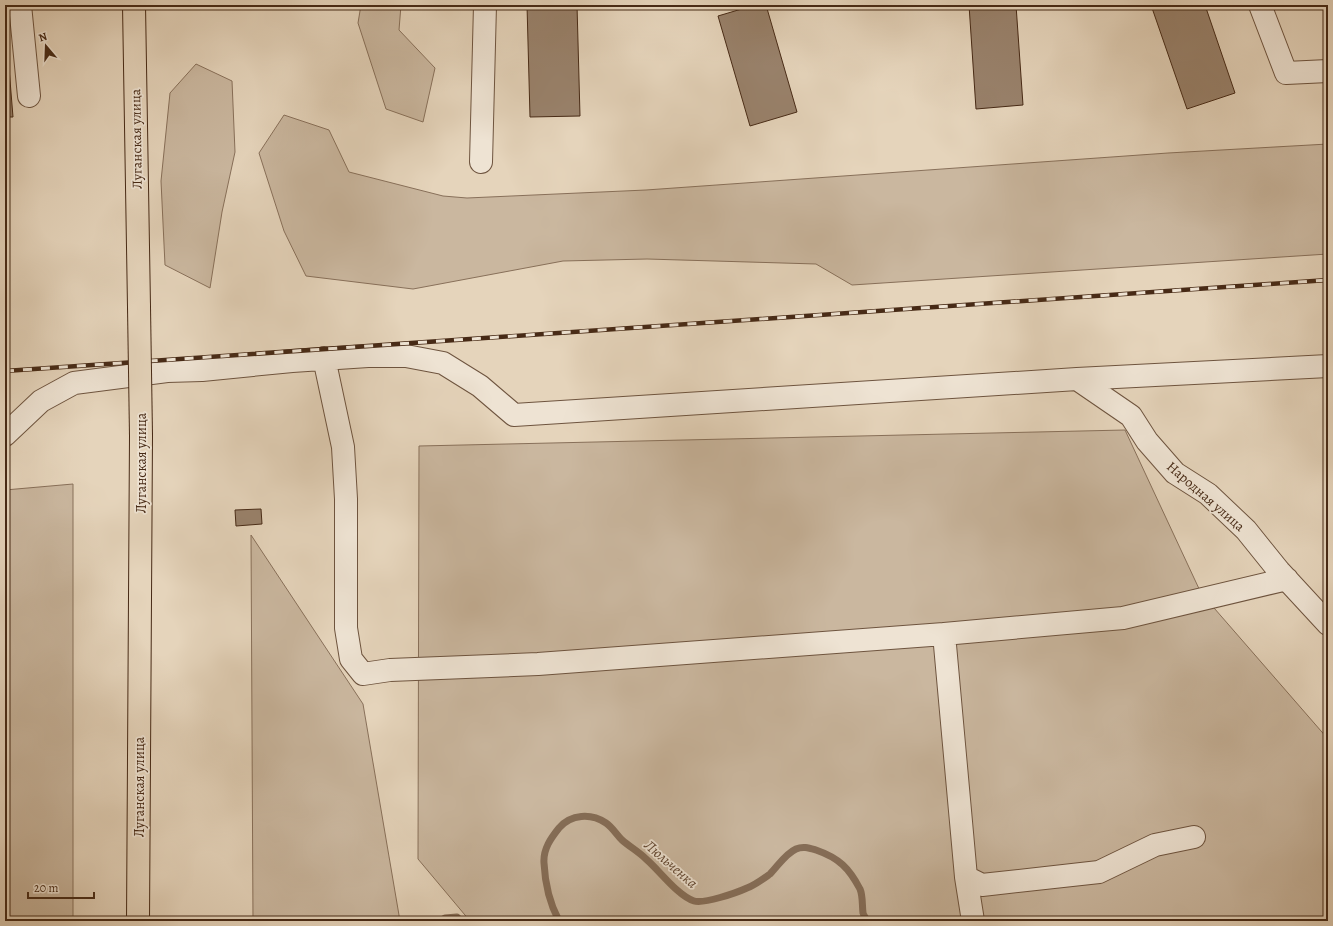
<svg xmlns="http://www.w3.org/2000/svg" width="1333" height="926" font-family="Alegreya,serif">
  <style>
    .green { fill: #cab79f; stroke: #88705a }
    .lines { fill: none; stroke-linecap: round; stroke-linejoin: round }
    .stream { stroke: #856d57; stroke-width: 7 }
    .building { fill: #99826c; stroke: #472a16 }
    .minor-casing { stroke: #6e543f; stroke-width: 24 }
    .highway-casing { stroke: #472a16; stroke-width: 24 }
    .minor { stroke: #eee3d3; stroke-width: 22 }
    .highway { stroke: #e5d4bb; stroke-width: 22 }
    .rail-casing { stroke: #472a16; stroke-width: 4.5 }
    .rail { stroke: #eee3d3; stroke-width: 3; stroke-dasharray: 9; stroke-linecap: butt }
    .highway-bridge-casing { stroke: #472a16; stroke-width: 24; stroke-linecap: butt }
    .highway-bridge { stroke: #e5d4bb; stroke-width: 22 }
    .labels { text-anchor: middle; stroke-width: 3.5; stroke-linejoin: round; paint-order: stroke }
    .street-label { font-size: 14px; fill: #472a16; stroke: #eee3d3 }
    .water-label { font-size: 15px; font-style: italic; fill: #614631; stroke: #eee3d3 }
  </style>
  <rect width="100%" height="100%" fill="#e5d4bb"/>
  <filter id="stains"><feTurbulence type="fractalNoise" baseFrequency=".005" numOctaves="4"/><feColorMatrix values="0 0 0 0 .2 0 0 0 0 .09 0 0 0 0 .02 0 0 0 .5 -.17"/></filter>
  <radialGradient id="worn" r=".72"><stop offset=".6" stop-color="#630" stop-opacity="0"/><stop offset="1" stop-color="#630" stop-opacity=".3"/></radialGradient>
  <path class="green" d="M361,5h40l-2,25 36,38 -12,54 -37,-13 -28,-86z
    M196,64l36,17 3,71 -13,60 -12,76 -45,-23 -4,-84 9,-88z
    M284,115l45,15 20,42 94,24 24,2 179,-8 522,-37 160,-9v110l-476,31 -36,-21 -169,-5 -84,2 -150,28 -107,-13 -22,-45 -25,-78z
    M1125,430l76,163 127,146v182h-858l-52,-62 1,-413z
    M73,484v437h-68v-431z
    M251,535l112,169 37,217h-147z"/>
  <g class="lines">
    <path class="stream" d="M440,921l5,-3 12,-1 4,4
      M559,921c-10,-19 -14,-37 -15,-58 -1,-14 7,-25 15,-35 12,-14 32,-15 47,-5 6,4 11,12 16,17 8,7 17,12 24,19 13,11 32,37 48,42 10,3 42,-8 53,-13 8,-3 16,-9 23,-14 8,-8 15,-20 26,-25 7,-3 13,-1 20,1 23,8 33,18 44,39 3,7 2,16 3,24 1,3 3,5 4,8"/>
  </g>
  <path class="building" d="M527,5h50l3,111 -50,1z
    M755,5h11l31,107 -47,14 -32,-110z
    M969,5h47l7,100 -47,4z
    M1151,5h54l30,88 -48,16z
    M5,19l8,98h-8z
    M261,509l1,15 -26,2 -1,-16z"/>
  <g class="lines">
    <defs>
      <path id="minor" d="M20,5l9,91
        M1260,5l26,68 42,-2
        M481,162l4,-157
        M324,358l19,89 3,52v129l5,31 12,15 27,-4 148,-6 406,-30 179,-16 164,-39
        M1077,379l54,37 16,25 28,32 33,21 38,36 33,41 49,53
        M5,435l36,-34 33,-18 93,-12 35,-1 90,-9 76,-5h38l37,7 37,23 34,29 563,-36 251,-13
        M944,634l22,243 7,44
        M966,877l16,8 117,-13 56,-27 39,-8"/>
      <path id="highway" d="M134,5l5,302
        M138,921l3,-485"/>
    </defs>
    <use href="#minor" class="minor-casing"/>
    <use href="#highway" class="highway-casing"/>
    <use href="#minor" class="minor"/>
    <use href="#highway" class="highway"/>
    <defs>
      <path id="rail" d="M5,371l1323,-91"/>
    </defs>
    <use href="#rail" class="rail-casing"/>
    <use href="#rail" class="rail"/>
    <defs>
      <path id="highway-bridge" d="M139,307l2,129"/>
    </defs>
    <use href="#highway-bridge" class="highway-bridge-casing"/>
    <use href="#highway-bridge" class="highway-bridge"/>
  </g>
  <g class="labels">
    <g class="street-label">
      <text transform="translate(136 139) rotate(-91)" y="5">Луганская улица</text>
      <text transform="translate(141 463) rotate(-90)" y="5">Луганская улица</text>
      <text transform="translate(1206 496) rotate(41)" y="5">Народная улица</text>
      <text transform="translate(139 787) rotate(-90)" y="5">Луганская улица</text>
    </g>
    <g class="water-label">
      <text transform="translate(671 864) rotate(41)" y="5">Люльченка</text>
    </g>
  </g>
  <rect width="1333" height="926" fill="none" stroke="#e5d4bb" stroke-width="20"/>
  <rect x="6" y="6" width="1321" height="914" fill="none" stroke="#472a16" stroke-width="2"/>
  <rect x="10" y="10" width="1313" height="906" fill="none" stroke="#472a16"/>
  <g transform="translate(46 46) rotate(341)" stroke="#eee3d3" stroke-width="3" paint-order="stroke">
  <path d="M0-3L7 15L0 10L-7 15Z" fill="#472a16"/>
  <text y="-6" font-size="11" font-weight="bold" text-anchor="middle" fill="#472a16">N</text>
  </g>
  <path d="M28 892v6h66v-6" fill="none" stroke="#472a16" stroke-width="2"/>
  <text x="34" y="892" font-size="12" fill="#472a16" stroke="#eee3d3" stroke-width="3" paint-order="stroke">20 m</text>
  <rect width="100%" height="100%" filter="url(#stains)"/>
  <rect width="100%" height="100%" fill="url(#worn)"/>
</svg>
